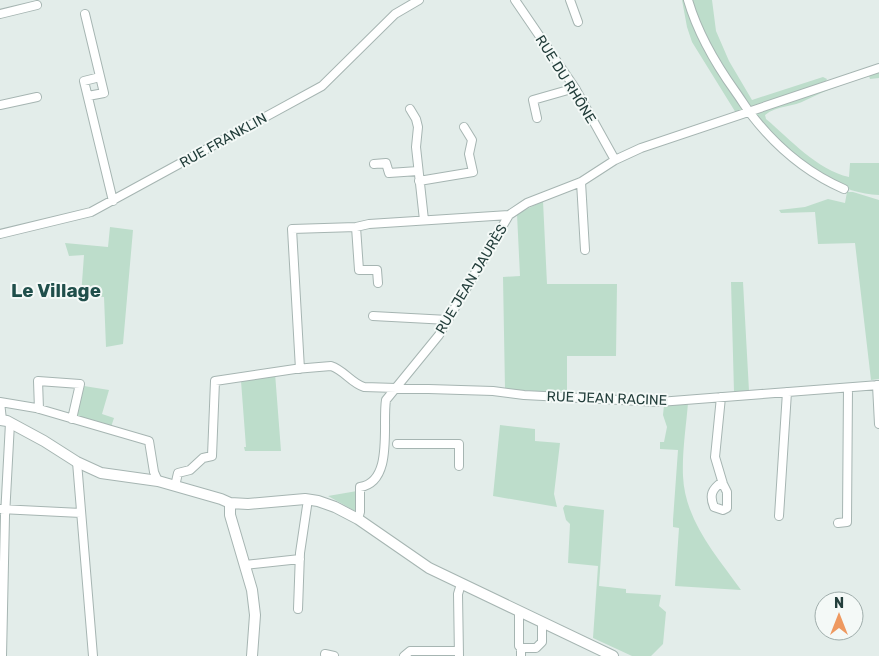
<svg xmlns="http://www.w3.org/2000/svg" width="879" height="656" font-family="Rubik,sans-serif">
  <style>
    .green { fill: #bdddcb }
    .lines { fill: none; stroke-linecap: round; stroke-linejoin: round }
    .minor-casing { stroke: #a6b5b2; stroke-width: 10 }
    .tertiary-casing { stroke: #a6b5b2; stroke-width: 12 }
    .minor { stroke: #fff; stroke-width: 8 }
    .tertiary { stroke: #fff; stroke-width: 10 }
    .labels { text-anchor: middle; stroke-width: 4; stroke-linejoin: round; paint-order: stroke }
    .street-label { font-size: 14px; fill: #233e3b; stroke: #f4f9f7 }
    .district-label { font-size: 19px; font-weight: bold; fill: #204f4b; stroke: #f4f9f7 }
  </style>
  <rect width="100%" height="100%" fill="#e3edea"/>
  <path class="green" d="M682,0h3l57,106 1,5 -7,2 -44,-71 -5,-15z
    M691,0h21l4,31 13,30 23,39 71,-23 4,2 -1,2 -70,25 -6,1 -37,-51z
    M879,70v8l-9,1 -1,-3c-22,7 -43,14 -63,24 -12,7 -29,5 -41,15l1,4c24,20 51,51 83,58l1,-14h29v32c-37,-1 -72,-26 -98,-49 -10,-10 -18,-23 -27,-33z
    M847,192h6l26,8v179l-8,1 -16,-137 -37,1 -3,-32 -34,1 -2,-3 26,-3 23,-8 17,4z
    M543,201l4,83h70l-1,72h-49v37l-62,-4 -2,-112 17,-1 -3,-62z
    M110,227l23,3 -10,114 -17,3 -2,-50 -23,-1 3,-41 -15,1 -4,-13 43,4z
    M731,282h12l6,109 -15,1z
    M275,373l6,78h-36l-1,-4h2l-5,-66z
    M84,386l25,4 -7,24 12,4 -3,9 -34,-11z
    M688,403c-2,24 -6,49 -5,73 2,45 33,79 58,114l-66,-4 4,-58 -6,-1v-7l5,-70 -18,-1v-7h4l3,-15 -4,-12 1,-10z
    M500,425l35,4v12l25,2 -6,51 3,13 -64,-11z
    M357,491l-1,20h-1l-27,-15z
    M565,505l39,5 -5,76 27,3v4l35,2 -2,11 7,6 -3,32 -12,12h-19l-39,-18 5,-72 -30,-3 2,-39 -4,-4 -3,-12z"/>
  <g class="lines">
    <defs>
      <path id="minor" d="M515,0l60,88 40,72
        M570,0l8,22
        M688,0c10,34 27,63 47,91 5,7 10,15 15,22 26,34 55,59 94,76
        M0,14l37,-9
        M85,14l19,79 -16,3
        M100,77l-16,4 29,120
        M0,105l37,-8
        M410,109l6,10 2,8 -2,20 8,73
        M537,118l-4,-18 42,-12
        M374,164l12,-1 3,10 29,-2
        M419,181l54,-9 -4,-18 3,-14 -8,-13
        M581,182l4,68
        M356,227l3,43h18l1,13
        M0,234l91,-22 231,-126 73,-72 24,-14
        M373,316l75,4
        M300,369l-8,-140 64,-2 13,-3 140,-9
        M877,385l2,39
        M721,397l-6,60 8,27 4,8v16l-4,2 -9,-3c-5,-12 -2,-18 8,-25
        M0,402l36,6 113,33 5,31 4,9
        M0,402l2,18
        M39,409l-1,-28 42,3 -8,35
        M397,444h62v22
        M77,462l16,194
        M175,486l3,-13 12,-3 13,-12 9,-2 3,-75 80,-12 36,-3c13,4 20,17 33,21l129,4 31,4 135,7 220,-17
        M0,509l81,4
        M779,516l8,-124
        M358,519l2,-7v-25c34,-5 22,-63 26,-87l53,-65 70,-120 18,-12 54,-21 34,-22 26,-12 238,-80
        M838,523l9,-1 1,-134
        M245,565l55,-6
        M298,609l2,-56 7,-47
        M519,612v34l2,2v8
        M521,648h15l6,-6v-20
        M325,654l9,2
        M2,656l3,-140 5,-93
        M404,656l6,-5h49
        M459,656l-1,-62 3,-10"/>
      <path id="tertiary" d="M0,420l7,1 37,20 33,21 24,11 57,8 63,18 9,4 18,1 57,-5 13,2 17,6 23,12 71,49 184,88
        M230,503v12l22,75 3,25 -3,41"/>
    </defs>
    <use href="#minor" class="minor-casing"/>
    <use href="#tertiary" class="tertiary-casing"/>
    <use href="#minor" class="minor"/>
    <use href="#tertiary" class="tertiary"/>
  </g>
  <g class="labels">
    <g class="street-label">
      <text transform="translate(566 79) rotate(58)" y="5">RUE DU RHÔNE</text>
      <text transform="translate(223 140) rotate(-29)" y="5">RUE FRANKLIN</text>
      <text transform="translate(471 279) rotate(-59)" y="5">RUE JEAN JAURÈS</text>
      <text transform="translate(607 398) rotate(2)" y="5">RUE JEAN RACINE</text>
    </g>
    <g class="district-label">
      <text x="56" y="297">Le Village</text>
    </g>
  </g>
  <g transform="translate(839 616)"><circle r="24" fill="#f4f9f7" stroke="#a0aeac"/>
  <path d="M0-4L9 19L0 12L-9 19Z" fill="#ee9960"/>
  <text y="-8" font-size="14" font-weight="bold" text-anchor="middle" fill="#233e3b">N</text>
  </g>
</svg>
